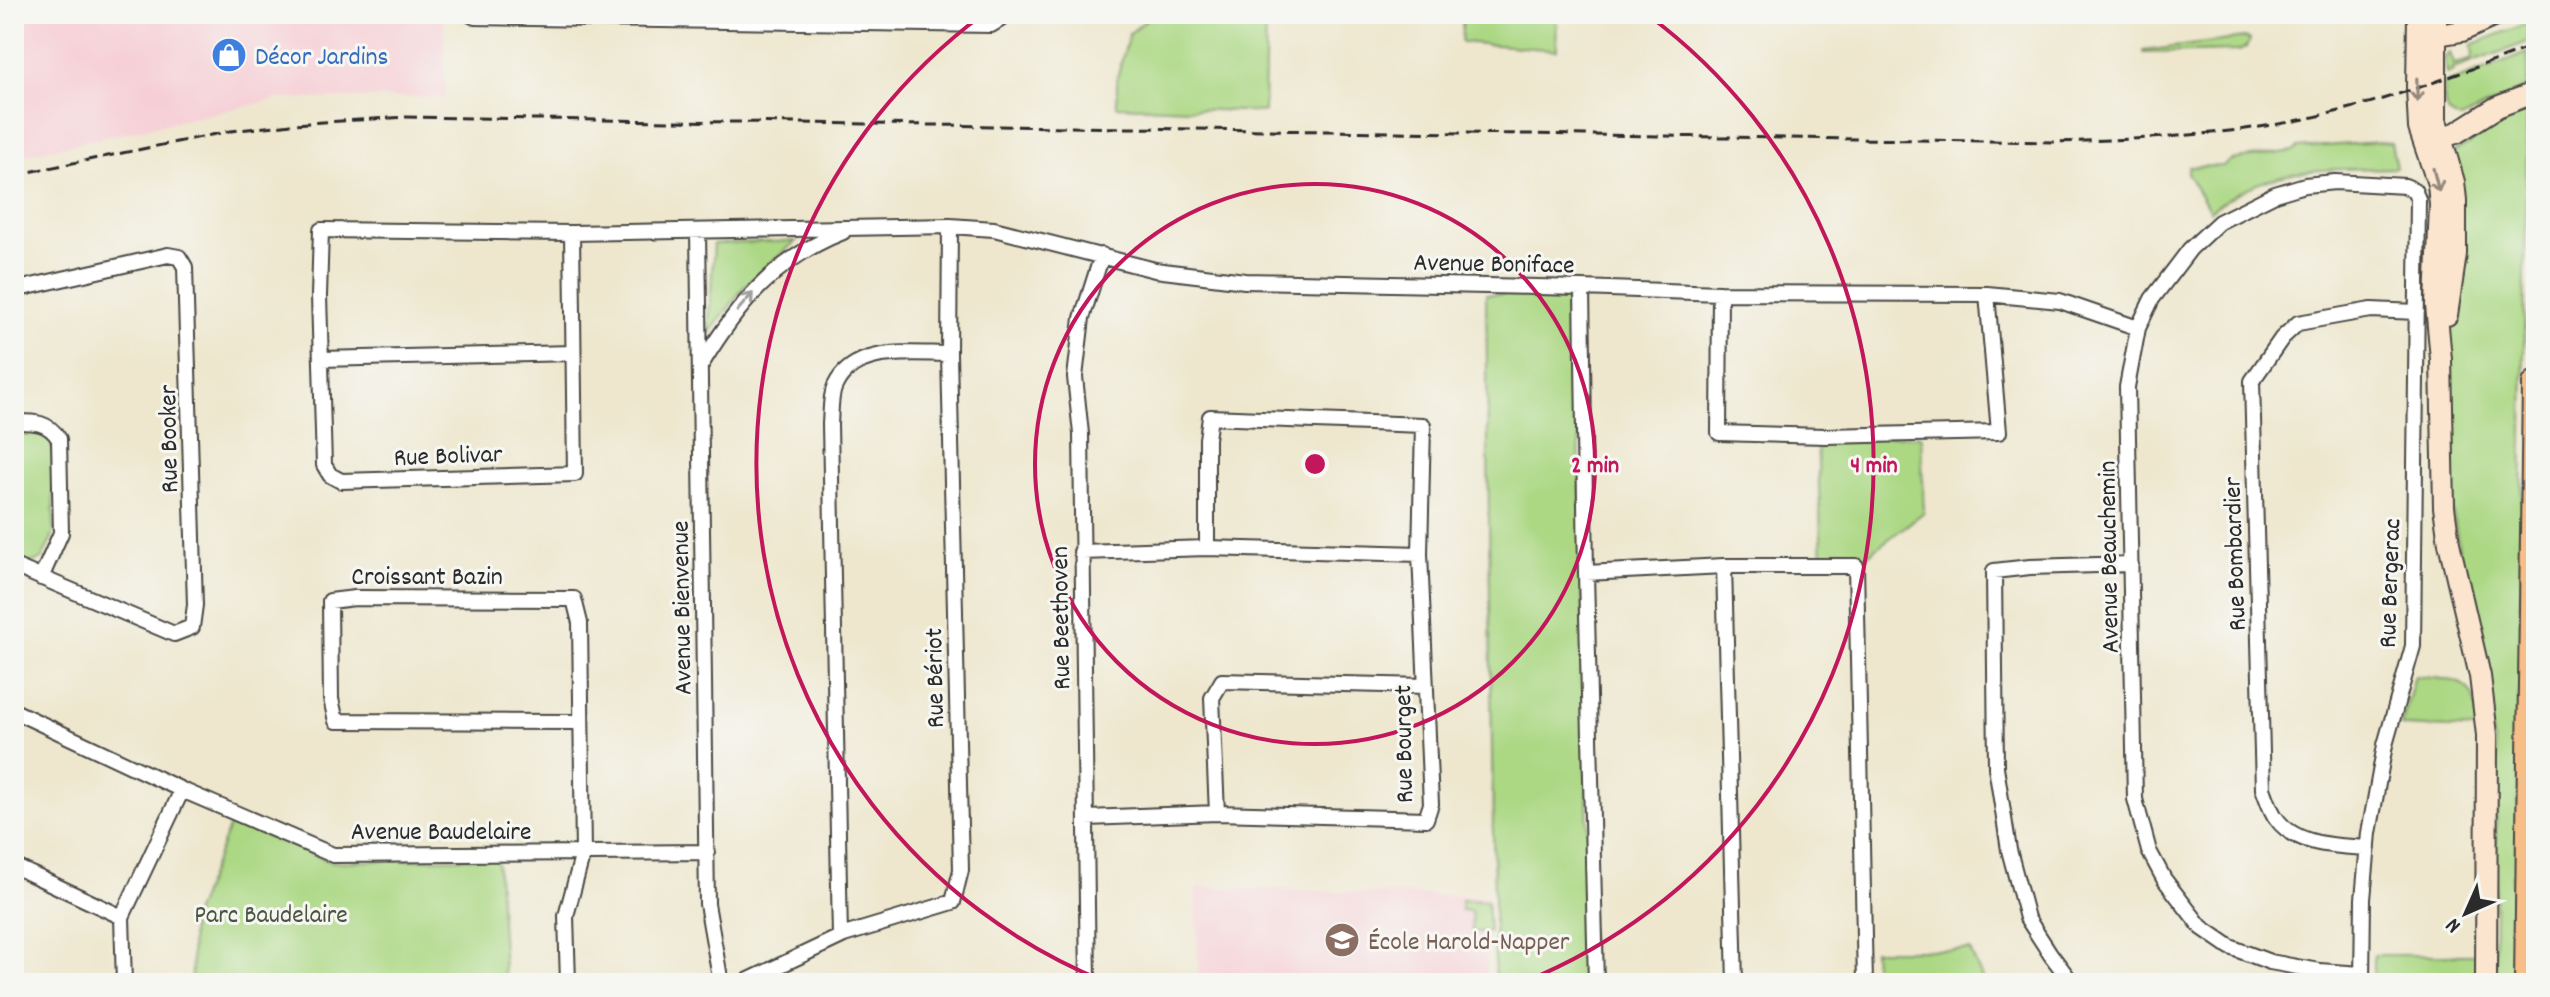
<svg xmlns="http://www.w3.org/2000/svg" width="2550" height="997" font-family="Dekko,sans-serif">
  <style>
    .built { fill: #f6cfd6 }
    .green { fill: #acd884; stroke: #6c8258; stroke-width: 2 }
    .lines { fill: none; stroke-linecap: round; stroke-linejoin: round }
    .street-casing { stroke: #484743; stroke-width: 18 }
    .secondary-casing { stroke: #484743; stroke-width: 24 }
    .highway-casing { stroke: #484743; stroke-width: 30 }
    .street { stroke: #fff; stroke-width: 14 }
    .secondary { stroke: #fce5cf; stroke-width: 20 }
    .highway { stroke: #f7be87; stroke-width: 26 }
    .rail { stroke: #2b2b2b; stroke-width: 3; stroke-dasharray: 12 6; stroke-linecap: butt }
    .oneway { stroke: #94887d }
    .oneway2 { stroke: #a0a0a0 }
    .ring { fill: none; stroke: #c2185b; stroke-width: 4 }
    .labels { text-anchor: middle; stroke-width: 6; stroke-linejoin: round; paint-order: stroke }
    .shop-label { font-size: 26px; fill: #366cbe; stroke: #f6f6f2; text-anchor: start }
    .street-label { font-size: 26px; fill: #2b2b2b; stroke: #f6f6f2 }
    .park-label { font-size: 26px; fill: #4b5641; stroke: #f6f6f2 }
    .education-label { font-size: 26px; fill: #785e54; stroke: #f6f6f2; text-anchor: start }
    .centre { fill: #c2185b; stroke: #f6f6f2; stroke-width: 4 }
    .ring-label { font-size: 24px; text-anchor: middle; font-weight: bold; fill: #c2185b; stroke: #f6f6f2; stroke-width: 6; stroke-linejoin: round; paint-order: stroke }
  </style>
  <rect width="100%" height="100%" fill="#f6f6f2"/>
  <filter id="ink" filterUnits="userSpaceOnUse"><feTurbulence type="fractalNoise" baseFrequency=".0125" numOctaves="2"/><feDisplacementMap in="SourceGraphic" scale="16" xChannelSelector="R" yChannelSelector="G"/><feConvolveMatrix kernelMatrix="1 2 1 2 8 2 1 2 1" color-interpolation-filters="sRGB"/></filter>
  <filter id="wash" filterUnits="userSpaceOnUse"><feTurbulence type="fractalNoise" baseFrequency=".006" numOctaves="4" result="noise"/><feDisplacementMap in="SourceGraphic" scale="32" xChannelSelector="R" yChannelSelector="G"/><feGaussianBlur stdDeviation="1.8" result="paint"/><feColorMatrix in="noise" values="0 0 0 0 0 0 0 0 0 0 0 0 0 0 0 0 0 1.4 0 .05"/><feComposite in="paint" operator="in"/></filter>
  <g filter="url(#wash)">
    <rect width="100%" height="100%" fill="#eee7ce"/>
    <path class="built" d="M14,14h429l2,83 -166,2 -265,58z
      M1196,887l292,10 -2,86h-287z"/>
    <path class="green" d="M1153,14h113l-2,98 -147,-6v-28l12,-44z
      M1463,14h93l1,36 -96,-8z
      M2528,23v19l-75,27 -1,4 -5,1 -2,-17 5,-4 4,11 17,-4 2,-7 -2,-8z
      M2244,38l6,2 -4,7 -7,4 -95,2v-2z
      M2528,53l-1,34 -66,32c-19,-4 -17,-18 -17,-34z
      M2527,111l-8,641 -4,1v5h4l-2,118h-6v7h6l-4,100h-19l3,-225 -46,-254 -3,-158 8,-42 -1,-153 14,-7 36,-26 2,2z
      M2379,142l12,1 5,25c-72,2 -125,-4 -186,43l-23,-38 2,-6 34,-1 8,-6 63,-9 4,-3z
      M796,241l-51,45 -37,49 6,-91z
      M1486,294h90l15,689h-96z
      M36,430l16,10 2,93 -12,26 -12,5 -16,-7v-126z
      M1817,436h104l3,76 -59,45 -43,4z
      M2415,676c18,3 51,0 58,21 4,9 4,22 5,32l-77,-3z
      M231,822l101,40 165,-5 8,126h-313l-1,-61z
      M1461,900l26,1 2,31h-17l-1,-21 -10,-1z
      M1873,950h97l14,33h-109z
      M2374,955h103v28h-103z"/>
  </g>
  <g filter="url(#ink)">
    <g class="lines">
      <defs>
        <path id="street" d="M469,14l6,3 57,1 459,7 18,-11
          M698,231l9,673 14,79
          M572,233l3,241 -234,7 -11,-6 -6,-10 -5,-169 2,-66 251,3 378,-7 44,3 161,41 90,11 337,7 138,5 267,1 73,7 78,27
          M1582,288l4,285 10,410
          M14,290l154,-35 11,2 6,10 10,338 -3,22 -18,7 -160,-68
          M1720,293l-1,140 107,3 173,-4 -12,-138
          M321,359l252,-6
          M701,365c36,-60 75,-107 142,-133
          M14,422c19,0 34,-1 45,17l2,94 -20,45
          M1081,552l126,-4 213,6
          M1724,566l11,417
          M1586,573l138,-7h132l9,417
          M14,711l168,79 151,65 374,-3
          M1217,813l-5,-115 10,-17 204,5
          M1087,818l130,-5 209,6 5,-15 -11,-250 3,-129 -213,-8 -3,22v109
          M2368,848c-31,-2 -73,-2 -92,-30 -6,-8 -9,-20 -13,-29l-11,-408 30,-43 16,-15 73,-13 46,2
          M14,866l108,51
          M840,937l-10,-513c1,-12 0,-28 5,-38 19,-41 77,-32 114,-32
          M2362,974l-43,-3 -49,-9 -40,-15 -29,-20 -37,-48 -15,-28 -14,-52 -8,-412 11,-59 14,-29 38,-50 29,-27 56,-28 30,-9 30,-3 70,4 9,4 4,9 -5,447 -28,99 -16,88 -6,66 -1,84
          M124,983l-2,-66 60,-127
          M568,983l-2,-67 17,-63 -3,-230 -6,-24 -219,-1 -25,3 1,98 5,22 245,1
          M743,983l101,-48 109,-33 8,-32 -12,-516 1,-128
          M1088,983l-7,-549 -6,-57 7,-59 20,-63
          M2072,983l-21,-28 -24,-37 -18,-68 -13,-83 -2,-196 36,-4 101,-3"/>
        <path id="secondary" d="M2418,14l-1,74 2,40 19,56 2,21 -4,100 5,54 3,148 5,36 31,133 7,59 -1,248
          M2436,14v106l18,62 2,18v54l-9,61
          M2426,37l36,-6 37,-17
          M2427,141l29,-8 41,-26 39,-15"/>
        <path id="highway" d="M2528,983l8,-599"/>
      </defs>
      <use href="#street" class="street-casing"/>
      <use href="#secondary" class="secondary-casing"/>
      <use href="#highway" class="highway-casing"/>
      <use href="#street" class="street"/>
      <use href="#secondary" class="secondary"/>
      <use href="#highway" class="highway"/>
      <path class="rail" d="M14,175l217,-44 61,-7 114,-7 1646,25c72,-2 143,-5 214,-16 93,-14 182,-48 270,-81"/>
    </g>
    <defs><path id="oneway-shaft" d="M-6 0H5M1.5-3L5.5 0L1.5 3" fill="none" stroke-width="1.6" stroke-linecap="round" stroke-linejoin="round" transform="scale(2)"/></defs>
    <g class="oneway">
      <use href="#oneway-shaft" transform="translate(2417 90) rotate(89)"/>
      <use href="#oneway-shaft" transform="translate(2436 180) rotate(76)"/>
    </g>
    <use class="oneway2" href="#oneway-shaft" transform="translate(745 302) rotate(-49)"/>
  </g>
  <g class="ring">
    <circle cx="1315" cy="464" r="280"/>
    <path d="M1106 982A559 559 0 0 1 982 15M1648 15A559 559 0 0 1 1524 982"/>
  </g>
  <defs>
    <symbol id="shop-disc" viewBox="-11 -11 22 22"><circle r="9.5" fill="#3f7fe0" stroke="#f6f6f2"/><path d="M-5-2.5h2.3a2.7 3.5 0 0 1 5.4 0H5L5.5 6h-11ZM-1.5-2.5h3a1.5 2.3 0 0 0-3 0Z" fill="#fff"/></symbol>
    <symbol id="school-disc" viewBox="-11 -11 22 22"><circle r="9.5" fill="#8d6e63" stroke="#f6f6f2"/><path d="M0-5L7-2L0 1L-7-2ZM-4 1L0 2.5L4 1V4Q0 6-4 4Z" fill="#fff"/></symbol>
  </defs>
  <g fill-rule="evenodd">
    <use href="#shop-disc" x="209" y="35" width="40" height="40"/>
    <use href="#school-disc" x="1322" y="920" width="40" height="40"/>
  </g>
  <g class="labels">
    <g class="shop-label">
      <text x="255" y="64">Décor Jardins</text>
    </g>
    <g class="street-label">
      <text transform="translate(1494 262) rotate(1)" y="9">Avenue Boniface</text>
      <text transform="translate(167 439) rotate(-91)" y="9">Rue Booker</text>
      <text transform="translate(448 454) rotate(-2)" y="9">Rue Bolivar</text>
      <text transform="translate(2233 554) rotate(-92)" y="9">Rue Bombardier</text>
      <text transform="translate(2107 557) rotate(-91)" y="9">Avenue Beauchemin</text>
      <text x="427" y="584">Croissant Bazin</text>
      <text transform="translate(2388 583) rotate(-88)" y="9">Rue Bergerac</text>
      <text transform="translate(680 608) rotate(-91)" y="9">Avenue Bienvenue</text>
      <text transform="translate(1059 618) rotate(-91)" y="9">Rue Beethoven</text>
      <text transform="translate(933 678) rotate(-91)" y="9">Rue Bériot</text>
      <text transform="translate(1402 744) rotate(-91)" y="9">Rue Bourget</text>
      <text x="441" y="839">Avenue Baudelaire</text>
    </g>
    <g class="park-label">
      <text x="271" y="922">Parc Baudelaire</text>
    </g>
    <g class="education-label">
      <text x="1368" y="949">École Harold-Napper</text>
    </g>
  </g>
  <circle cx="1315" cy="464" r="12" class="centre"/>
  <g class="ring-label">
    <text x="1595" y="472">2 min</text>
    <text x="1874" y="472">4 min</text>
  </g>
  <rect width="2550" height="997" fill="none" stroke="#f6f6f2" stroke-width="48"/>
  <g transform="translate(2466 913) rotate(225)" stroke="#f6f6f2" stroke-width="6" paint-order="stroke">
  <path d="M0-6L14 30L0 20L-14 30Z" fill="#2b2b2b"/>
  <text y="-12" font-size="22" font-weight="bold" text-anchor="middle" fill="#2b2b2b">N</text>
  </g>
</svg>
